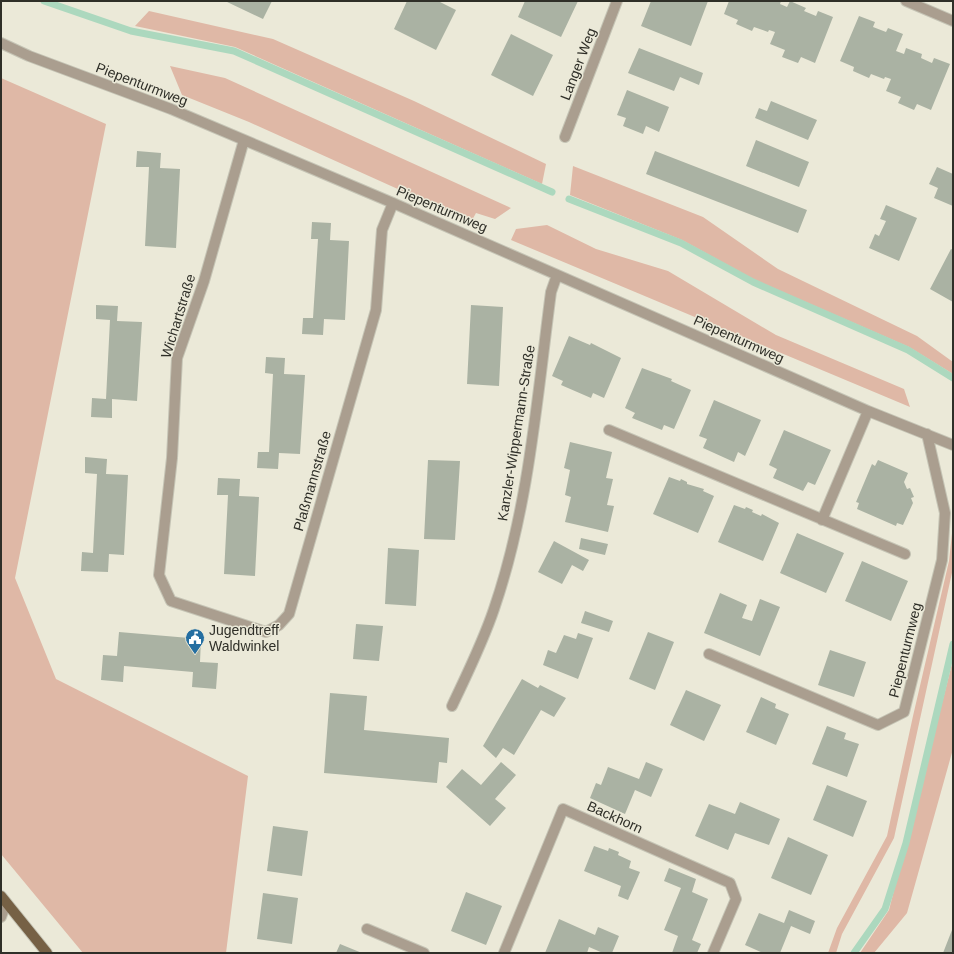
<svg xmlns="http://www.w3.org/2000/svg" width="954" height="954" font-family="Helvetica,sans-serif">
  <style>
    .green { fill: #dfb8a6 }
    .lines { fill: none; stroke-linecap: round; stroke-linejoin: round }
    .stream { stroke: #acd8be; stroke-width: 7 }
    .building { fill: #aab2a3 }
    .minor-casing { stroke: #c5c4b5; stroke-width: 12 }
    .major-casing { stroke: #c5c4b5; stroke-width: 12 }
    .minor { stroke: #aa9e8f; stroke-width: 10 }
    .major { stroke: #766145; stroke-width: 10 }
    .labels { text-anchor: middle; stroke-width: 3; stroke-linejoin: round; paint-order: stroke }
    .street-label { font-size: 14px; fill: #2f2f28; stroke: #ebe9d8 }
    .poi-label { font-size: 14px; fill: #2f2f28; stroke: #ebe9d8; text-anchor: start }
  </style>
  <rect width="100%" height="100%" fill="#ebe9d8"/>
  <path class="green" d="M149,11l124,28 141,62 132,63 -4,20 -307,-137 -100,-21z
    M170,66l55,12 286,130 -16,11 -19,-6 -5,9 -222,-100 -67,-27z
    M1,78l105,46 -91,454 41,101 192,97 -22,177h-143l-82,-99z
    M573,166l130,51 75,52 139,67 36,26v12l-44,-27 -154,-67 -73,-40 -112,-45z
    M547,225l49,24 72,22 108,64 128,54 6,18 -399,-167 5,-11z
    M953,524v44l-59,270 -52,96 -6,19h-8l9,-25 50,-92 26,-120 36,-155z
    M953,660v89l-46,164 -33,40h-14l29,-43z"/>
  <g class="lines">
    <path class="stream" d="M44,1l87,30 103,20 318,141
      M569,199l112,44 72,39 155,68 45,28
      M854,953l31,-44 21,-66 47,-199"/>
  </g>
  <path class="building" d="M225,1h47l-9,18z
    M407,1h31l18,9 -20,40 -42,-21z
    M525,1h53l-17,36 -43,-20z
    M651,1h57l-17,45 -50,-20z
    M729,1h52l-1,3 7,3 3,-6 16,7 -2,3 12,5 2,-5 15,6 -18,46 -14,-6 -3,6 -16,-6 3,-7 -15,-6 5,-12 -6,-2 -1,2 -14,-5 -2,4 -16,-7 2,-4 -14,-6z
    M859,16l16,6 -2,5 13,5 2,-4 15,6 -7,17 8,3 2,-6 16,6 -1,4 11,5 2,-5 16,6 -19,46 -14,-6 -3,6 -16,-7 3,-6 -15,-6 5,-12 -6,-2 -1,2 -13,-5 -2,4 -16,-7 1,-4 -14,-6z
    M511,34l42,21 -20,41 -42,-21z
    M639,48l64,25 -4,12 -19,-8 -6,14 -46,-18z
    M627,90l42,17 -10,25 -13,-6 -3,8 -20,-8 3,-8 -9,-3z
    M771,101l46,19 -9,20 -53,-22 4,-10 8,3z
    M756,140l53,22 -10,25 -53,-21z
    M137,151l24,2 -1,15 20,1 -4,79 -31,-2 4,-79h-13z
    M655,151l152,59 -9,23 -152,-59z
    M937,167l16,7v32l-19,-8 4,-10 -9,-4z
    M886,205l31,13 -18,43 -30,-13 6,-14 4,2 7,-15 -6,-2z
    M312,222l19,1 -1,17 19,1 -4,79 -21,-1 -1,16 -21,-1 1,-16h10l5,-79h-7z
    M951,249l2,1v52l-23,-13z
    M96,305l22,1 -1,15 25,1 -5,79 -25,-2v19l-21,-1 1,-19 14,1 4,-79 -14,-1z
    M471,305l32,2 -4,79 -32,-2z
    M569,336l21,9 1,-2 30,15 -17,40 -11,-5 -2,5 -30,-13 2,-4 -11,-5z
    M266,357l19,1 -1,16 21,1 -5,79 -21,-1 -1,16 -21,-1 1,-16h11l4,-78 -8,-1z
    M642,368l30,11 -1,2 20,9 -17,39 -10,-4 -2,5 -30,-12 3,-5 -10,-5z
    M714,400l47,20 -16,36 -7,-4 -4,10 -31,-14 4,-9 -8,-3z
    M784,430l47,20 -16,35 -7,-3 -5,9 -30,-13 4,-9 -8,-4z
    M570,442l42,10 -6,26 7,1 -6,26 7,1 -6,26 -43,-10 6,-25 -6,-2 5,-25 -6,-2z
    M85,457l22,2 -1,15 22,1 -4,80 -15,-1 -1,18 -27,-1 1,-19 11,1 4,-79 -12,-1z
    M428,460l32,1 -5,79 -31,-1z
    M878,460l30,13 -4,9 3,7 3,-1 4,9 -3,1 2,5 -10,22 -6,-2 -1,3 -39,-17 2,-6 -3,-1 16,-38 3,2z
    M669,477l11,4 1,-2 6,3v2l17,5 -1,2 11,5 -16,37 -45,-19z
    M218,478l22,1 -1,17 20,1 -4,79 -31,-2 4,-79h-11z
    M734,505l11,4 1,-2 7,3 -1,2 9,4 1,-2 17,9 -16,38 -45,-19z
    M797,533l47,20 -18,40 -46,-20z
    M581,538l27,6 -3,11 -26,-6z
    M554,541l35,19 -6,11 -11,-6 -10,19 -24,-12z
    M388,548l31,2 -3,56 -31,-2z
    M862,561l46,20 -17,40 -46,-20z
    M720,593l27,12 -5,13 10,3 8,-22 20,8 -20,49 -56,-23z
    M585,611l28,10 -4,11 -28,-9z
    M356,624l27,2 -4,35 -26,-2z
    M119,632l82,7 -1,23 18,1 -2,26 -24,-2 1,-15 -69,-6 -1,16 -22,-2 2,-25 14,1z
    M648,632l26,10 -19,48 -26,-11z
    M578,633l15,5 -15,41 -35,-14 5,-15 8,3 8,-18 12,4z
    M830,650l36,12 -12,35 -36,-12z
    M522,679l16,9 2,-3 26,13 -12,19 -13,-7 -27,45 -11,-7 -7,10 -13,-12z
    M686,690l35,15 -17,36 -34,-16z
    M330,693l37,3 -3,34 85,8 -2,25 -8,-1 -2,21 -113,-10z
    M761,697l15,7 -1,4 14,6 -13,31 -30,-13z
    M827,726l19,7 -2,6 15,5 -12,33 -35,-13z
    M501,762l15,13 -21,24 11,9 -16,18 -44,-39 16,-18 19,16z
    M646,762l17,7 -12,28 -16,-7 -10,24 -35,-16 6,-15 5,2 7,-18 31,12z
    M827,785l40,16 -14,36 -40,-17z
    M740,802l40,17 -11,26 -34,-12 -7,17 -33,-14 14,-32 26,10z
    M273,826l35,5 -6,45 -35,-5z
    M788,837l40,18 -17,40 -40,-17z
    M594,846l14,5 1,-3 10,4 -1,3 13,6 -2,7 11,4 -12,28 -10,-4 3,-10 -37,-15z
    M669,868l27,11 -4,13 16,7 -16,41 9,4 -4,9h-25l6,-17 -14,-6 17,-42 -17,-7z
    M466,892l36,14 -16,39 -35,-14z
    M263,893l35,5 -6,46 -35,-5z
    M789,910l26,11 -5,13 -19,-8 -11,27h-17l-18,-8 14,-32 25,10z
    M559,919l36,16 3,-8 21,9 -7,17h-9l-14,-6 -2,6h-42z
    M952,930h1v23h-10z
    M340,944l22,9h-26z"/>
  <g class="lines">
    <defs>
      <path id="minor" d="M906,1l47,20
        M1,43l28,13 142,53 222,94 475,208 85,34
        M565,137l52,-136
        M244,140l-40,141 -27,77 -5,100 -13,117 12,26 95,31 13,-7 10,-11 87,-304 6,-80 11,-27
        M609,430l296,124
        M822,520l46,-109
        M709,654l169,71 26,-13 38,-152 3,-47 -18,-79
        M452,706c15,-32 31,-64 42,-97 35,-102 43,-211 57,-317l6,-17
        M1,917l5,-14
        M367,929l57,24
        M504,953l59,-144 167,74 6,16 -23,54"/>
      <path id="major" d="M1,896l46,57"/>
    </defs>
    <use href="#minor" class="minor-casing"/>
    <use href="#major" class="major-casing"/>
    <use href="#minor" class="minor"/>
    <use href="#major" class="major"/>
  </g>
  <defs>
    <symbol id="civic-pin" viewBox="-11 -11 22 30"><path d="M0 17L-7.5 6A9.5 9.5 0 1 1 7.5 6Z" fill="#246ea1" stroke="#ebe9d8"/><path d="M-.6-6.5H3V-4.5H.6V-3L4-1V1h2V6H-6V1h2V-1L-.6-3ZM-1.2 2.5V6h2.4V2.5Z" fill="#fff"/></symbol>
  </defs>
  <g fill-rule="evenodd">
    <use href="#civic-pin" x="184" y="627" width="22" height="30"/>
  </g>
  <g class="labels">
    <g class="street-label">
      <text transform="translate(578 64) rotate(-69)" y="5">Langer Weg</text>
      <text transform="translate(142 84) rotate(21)" y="5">Piepenturmweg</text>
      <text transform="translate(442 209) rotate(23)" y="5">Piepenturmweg</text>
      <text transform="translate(178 316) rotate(-73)" y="5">Wichartstraße</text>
      <text transform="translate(739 339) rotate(24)" y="5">Piepenturmweg</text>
      <text transform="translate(516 433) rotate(-81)" y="5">Kanzler-Wippermann-Straße</text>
      <text transform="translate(312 481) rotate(-74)" y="5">Plaßmannstraße</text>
      <text transform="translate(905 650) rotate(-76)" y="5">Piepenturmweg</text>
      <text transform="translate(615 817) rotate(24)" y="5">Backhorn</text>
    </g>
    <g class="poi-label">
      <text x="209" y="635">Jugendtreff<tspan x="209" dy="16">Waldwinkel</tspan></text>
    </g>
  </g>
  <rect width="954" height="954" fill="none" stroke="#2f2f28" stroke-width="4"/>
</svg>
